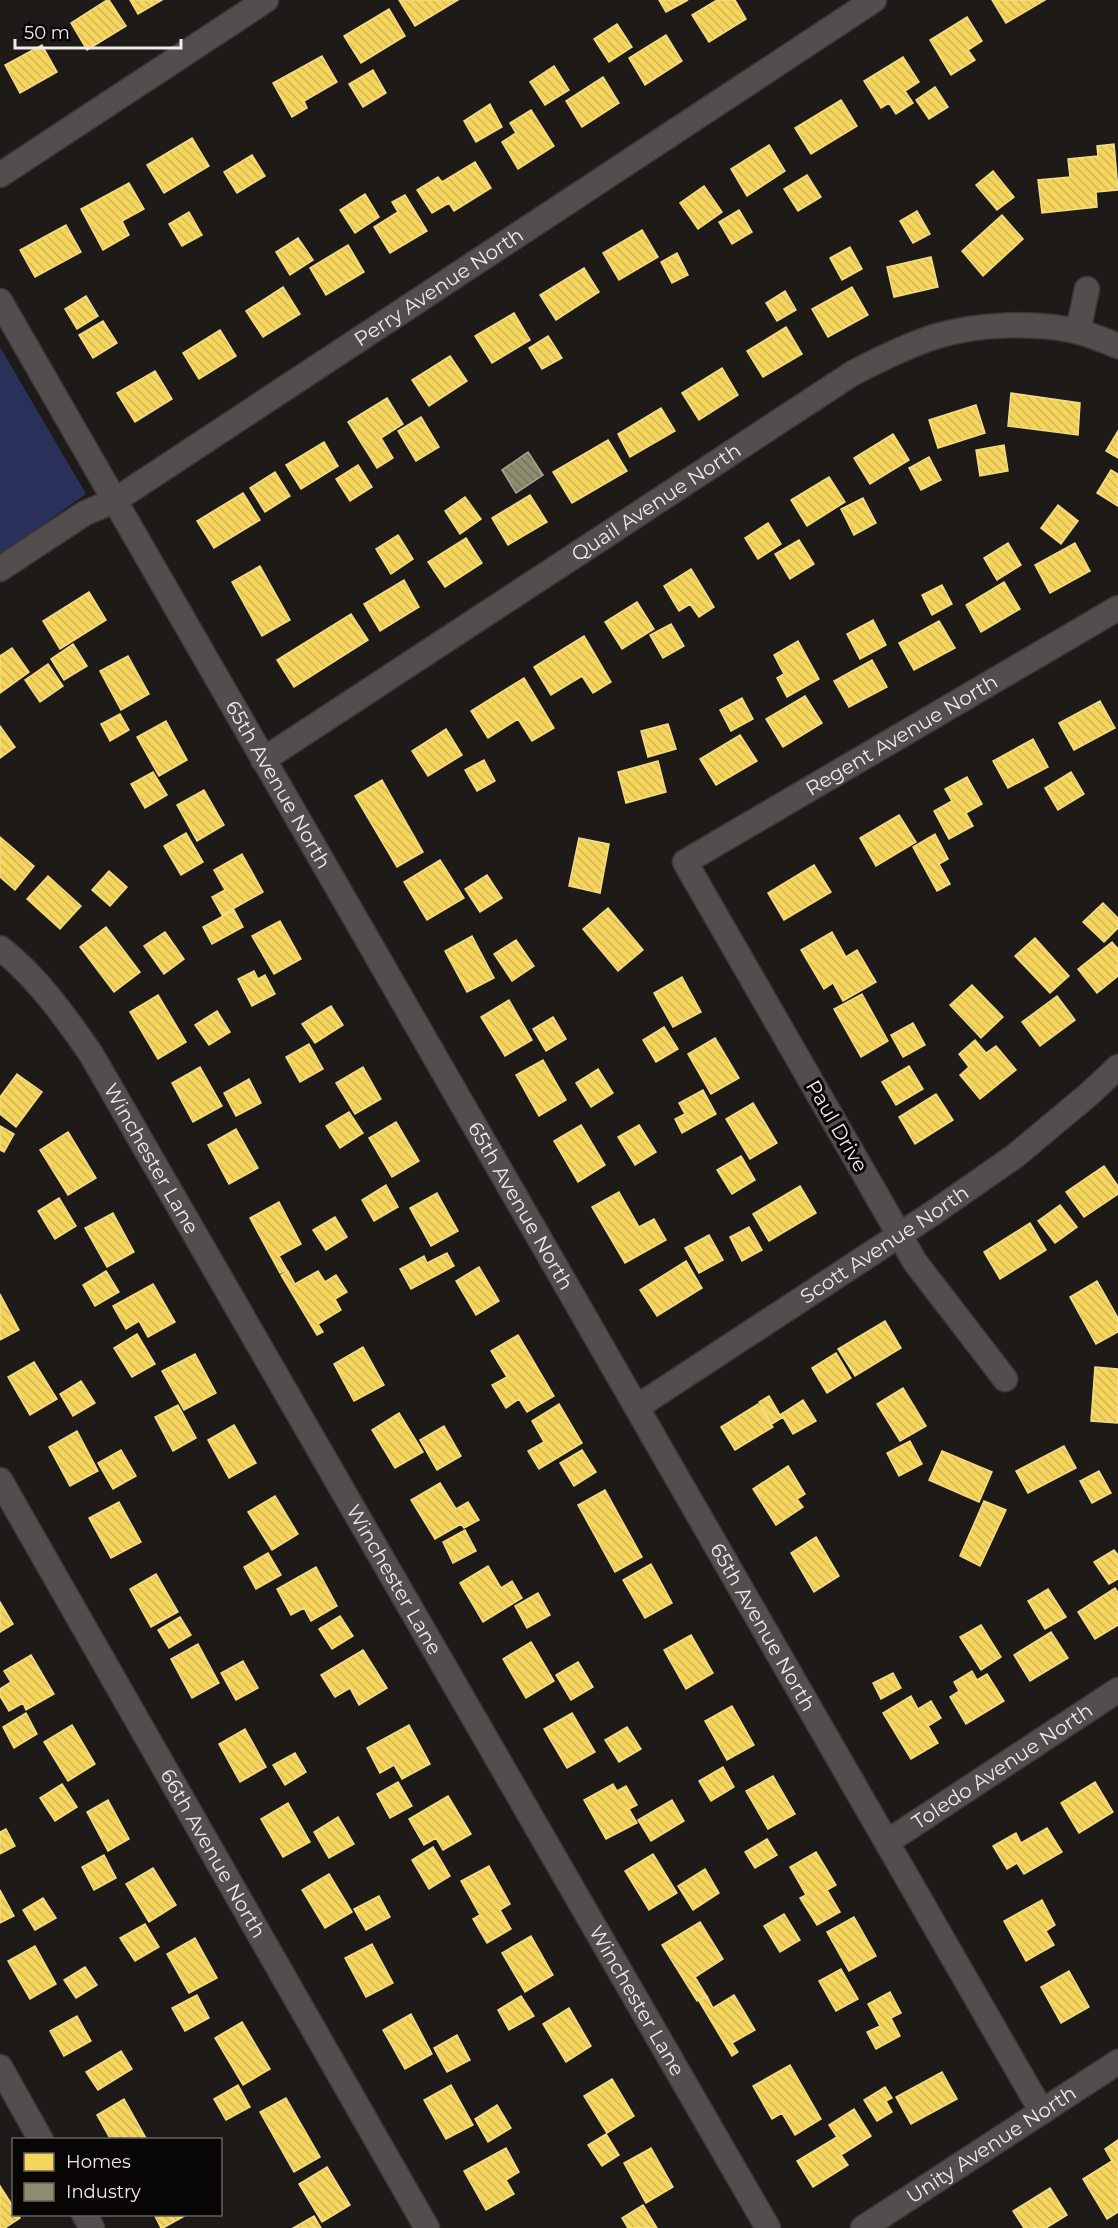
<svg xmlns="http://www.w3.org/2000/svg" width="1118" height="2228" font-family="Montserrat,sans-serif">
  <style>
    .green { fill: #29315a }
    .homes { fill: url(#homes-back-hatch); stroke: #f4dc86; stroke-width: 1.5 }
    .industry { fill: url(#industry-back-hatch); stroke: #aaa893; stroke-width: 1.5 }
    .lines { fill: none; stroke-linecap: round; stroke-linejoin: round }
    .minor-casing { stroke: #3a3735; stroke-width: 27 }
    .minor { stroke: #514e4d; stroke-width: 24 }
    .labels { text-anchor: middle; stroke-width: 6; stroke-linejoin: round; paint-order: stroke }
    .street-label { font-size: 20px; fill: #f0ebe9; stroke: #080505 }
  </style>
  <defs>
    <pattern id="homes-back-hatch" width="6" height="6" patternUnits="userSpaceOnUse" patternTransform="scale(1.5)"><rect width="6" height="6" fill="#f6d55c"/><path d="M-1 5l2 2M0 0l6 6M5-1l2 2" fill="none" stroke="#d3b858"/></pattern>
    <pattern id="industry-back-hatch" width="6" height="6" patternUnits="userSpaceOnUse" patternTransform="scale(1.5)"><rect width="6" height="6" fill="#8c8c6e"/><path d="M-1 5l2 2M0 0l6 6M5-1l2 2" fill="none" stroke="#747460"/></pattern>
  </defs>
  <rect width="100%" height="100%" fill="#1e1a18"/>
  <path class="green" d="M0,347l86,147 -86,61z"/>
  <path class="homes" d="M107,0h2l17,26 -39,24 -16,-27z
    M130,0h32l-24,14z
    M399,0h59l-43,26z
    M659,0h29l-22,12z
    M717,0h18l11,19 -37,23 -17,-27z
    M992,0h53l-39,23z
    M389,9l16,27 -44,27 -17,-27z
    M967,17l15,24 -14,9 7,10 -24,15 -21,-35z
    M617,24l15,23 -23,15 -15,-23z
    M666,35l16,26 -37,24 -16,-27z
    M42,45l15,27 -37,21 -15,-28z
    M322,56l15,26 -33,19 3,7 -15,9 -19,-34z
    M903,57l16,25 -14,9 8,12 -17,11 -7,-11 -8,5 -17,-27z
    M554,66l15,24 -24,15 -15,-23z
    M373,70l13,23 -23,14 -14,-23z
    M603,77l16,26 -37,24 -16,-26z
    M935,87l13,20 -19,12 -13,-19z
    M841,100l16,26 -46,28 -16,-26z
    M490,104l12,23 -26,15 -12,-21z
    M531,110l23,36 -36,23 -16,-27 14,-9 -6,-10z
    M192,138l17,28 -45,27 -17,-28z
    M1114,144l4,46 -22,2 1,15 -55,6 -4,-33 32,-3 -2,-18 30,-3 -1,-10z
    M769,145l16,26 -38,25 -16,-27z
    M252,155l13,21 -28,17 -13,-21z
    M475,162l16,26 -37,23 -5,-8 -17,10 -15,-23 21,-13 4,5z
    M993,171l21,26 -17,13 -21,-25z
    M807,175l14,22 -23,14 -14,-22z
    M129,183l15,26 -22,12 7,14 -26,15 -22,-41z
    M704,186l18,26 -24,17 -18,-26z
    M365,194l14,23 -24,16 -15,-23z
    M405,195l22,36 -37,22 -16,-26 24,-15 -6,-10z
    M739,210l13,22 -20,12 -13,-22z
    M917,211l13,23 -17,9 -13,-22z
    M189,212l13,23 -20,11 -13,-22z
    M1002,215l21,24 -40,37 -21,-25z
    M66,225l15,27 -46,25 -15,-27z
    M642,230l16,27 -39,23 -16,-27z
    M298,238l15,22 -23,15 -14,-23z
    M348,245l16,27 -38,23 -16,-27z
    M850,247l12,22 -20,11 -12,-22z
    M677,253l11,22 -16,8 -11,-21z
    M931,257l7,30 -44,10 -7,-30z
    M584,268l15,24 -43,28 -16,-25z
    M283,287l17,27 -37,23 -17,-26z
    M852,287l16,28 -40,22 -16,-28z
    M785,291l11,19 -19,11 -11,-18z
    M86,296l12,20 -21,13 -12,-20z
    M514,313l16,27 -38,23 -17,-27z
    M103,321l14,22 -24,15 -14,-23z
    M786,327l16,27 -39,23 -16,-26z
    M220,330l16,26 -37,23 -16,-26z
    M548,336l14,22 -20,11 -13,-21z
    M450,356l17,25 -38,25 -17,-26z
    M722,368l16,27 -39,25 -17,-27z
    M155,371l17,28 -37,23 -18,-29z
    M1011,393l69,10 -2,32 -70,-9z
    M387,398l16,26 -22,14 12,20 -16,10 -29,-46z
    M976,405l9,28 -47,15 -9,-28z
    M661,408l14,23 -45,26 -12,-23z
    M421,417l18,30 -23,14 -18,-30z
    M1118,431v27l-12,-7z
    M893,434l16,26 -39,24 -16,-26z
    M608,440l19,31 -55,32 -19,-31z
    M324,442l14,24 -37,23 -15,-24z
    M1004,445l4,26 -28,5 -4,-26z
    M929,457l12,23 -20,10 -12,-22z
    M358,465l14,22 -22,14 -14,-22z
    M1111,470l7,4v32l-21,-13z
    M275,472l15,24 -25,16 -15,-24z
    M829,477l16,25 -38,24 -16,-26z
    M243,493l17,27 -46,28 -17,-27z
    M530,495l17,27 -39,23 -16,-27z
    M465,497l16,22 -21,15 -15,-23z
    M863,498l13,25 -22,12 -13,-26z
    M1058,505l20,16 -17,23 -20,-16z
    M768,523l13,21 -23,15 -13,-21z
    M398,535l15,24 -22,15 -15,-25z
    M466,538l16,25 -37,24 -17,-25z
    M799,540l15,24 -24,15 -15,-25z
    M1008,543l13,22 -24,15 -13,-22z
    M1075,543l15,28 -40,22 -15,-28z
    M260,566l30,54 -28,16 -30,-54z
    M691,569l23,38 -15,10 -9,-13 -11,7 -15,-25z
    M404,580l15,27 -39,24 -16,-27z
    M1004,582l16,27 -39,23 -15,-27z
    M942,585l10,19 -20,11 -10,-20z
    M89,592l17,28 -46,29 -17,-28z
    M637,602l17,27 -32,20 -17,-27z
    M351,614l17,26 -74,47 -17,-27z
    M873,620l13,25 -26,14 -13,-25z
    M939,621l16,27 -41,22 -15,-27z
    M671,624l13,22 -21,12 -13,-23z
    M584,636l27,46 -18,11 -11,-17 -31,19 -17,-28z
    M798,641l21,38 -32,18 -10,-19 7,-4 -10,-19z
    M73,644l14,22 -23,14 -13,-21z
    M12,648l17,24 -29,21v-37z
    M128,656l21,38 -28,16 -21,-39z
    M872,660l15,27 -38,20 -15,-26z
    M48,664l15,22 -23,16 -15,-22z
    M524,678l30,50 -22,13 -14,-22 -30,19 -17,-27z
    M805,696l17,27 -39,24 -17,-28z
    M742,698l11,21 -22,12 -11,-21z
    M1100,701l15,27 -41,22 -15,-27z
    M120,714l9,16 -19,11 -9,-17z
    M166,721l21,39 -28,16 -22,-39z
    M668,724l8,25 -28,8 -7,-26z
    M0,726l15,21 -15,11z
    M446,729l16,26 -34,21 -16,-25z
    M740,735l17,26 -41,24 -16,-26z
    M1033,739l15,28 -40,21 -15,-27z
    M484,760l11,21 -18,10 -12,-21z
    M658,761l8,31 -40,11 -8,-31z
    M153,772l14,23 -22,13 -14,-24z
    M1071,772l13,22 -26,16 -13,-22z
    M967,777l15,27 -16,9 7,13 -24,13 -15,-28 18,-10 -7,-12z
    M382,780l41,72 -26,15 -42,-71z
    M204,790l20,35 -27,16 -20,-36z
    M899,815l17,27 -40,24 -16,-28z
    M186,833l17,29 -22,13 -17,-29z
    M935,834l13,25 -9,5 11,20 -13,7 -24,-44z
    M0,837l34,29 -19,24 -15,-13z
    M579,838l30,6 -9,49 -31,-7z
    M242,854l21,38 -41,23 -10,-18 13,-7 -11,-20z
    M440,860l24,38 -37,22 -23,-38z
    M814,865l17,27 -47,28 -16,-27z
    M109,871l18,16 -17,19 -18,-16z
    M487,875l15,23 -22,14 -15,-23z
    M48,876l33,30 -21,23 -33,-30z
    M1103,903l15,15v10l-14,14 -21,-20z
    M608,908l35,42 -25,21 -35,-42z
    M234,910l9,17 -31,17 -9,-17z
    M280,921l21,38 -27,15 -22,-38z
    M106,927l34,45 -26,20 -34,-45z
    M165,932l19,27 -20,15 -20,-28z
    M832,932l14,25 11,-7 19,32 -33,19 -10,-18 -9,6 -23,-39z
    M472,936l22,42 -27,14 -22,-41z
    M1035,938l34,38 -19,17 -35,-37z
    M516,940l18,26 -22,15 -18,-27z
    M1112,942l6,7v27l-21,17 -19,-24z
    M254,971l4,8 7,-4 10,19 -23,12 -14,-27z
    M682,977l19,35 -28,15 -19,-34z
    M972,985l31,32 -22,21 -31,-33z
    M862,994l26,47 -27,16 -27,-48z
    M158,995l28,47 -28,17 -28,-47z
    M1057,996l18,24 -35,26 -18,-24z
    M509,1000l23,40 -27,16 -24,-39z
    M331,1006l12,19 -28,18 -13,-19z
    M217,1011l13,21 -21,13 -14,-20z
    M553,1017l13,22 -20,12 -13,-22z
    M913,1023l12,22 -22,12 -12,-22z
    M664,1027l14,22 -22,13 -13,-22z
    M715,1038l24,40 -28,16 -23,-40z
    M975,1040l11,13 10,-7 20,24 -36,29 -20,-24 9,-8 -10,-13z
    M309,1044l14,25 -23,13 -14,-25z
    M543,1060l23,40 -27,16 -23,-41z
    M909,1066l14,23 -27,16 -14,-23z
    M200,1067l22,39 -29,16 -21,-39z
    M363,1067l18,32 -26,15 -19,-31z
    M598,1069l15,24 -22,14 -15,-24z
    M17,1074l25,18 -26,35 -16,-13v-17z
    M249,1079l12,24 -25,13 -12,-23z
    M703,1090l13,24 -34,19 -7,-14 10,-5 -6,-11z
    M936,1094l17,26 -38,24 -16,-27z
    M753,1103l24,40 -27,16 -24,-40z
    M349,1112l14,21 -23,15 -14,-22z
    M396,1122l23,39 -27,16 -23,-39z
    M581,1125l24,40 -27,17 -24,-41z
    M639,1125l17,27 -21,13 -17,-28z
    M0,1126l14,8 -10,18 -4,-2z
    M236,1129l22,39 -29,16 -21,-39z
    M68,1132l28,46 -28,17 -28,-45z
    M741,1156l14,24 -23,14 -15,-24z
    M1104,1166l14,20v8l-34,23 -18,-25z
    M386,1185l12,22 -24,14 -12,-21z
    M800,1186l16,27 -47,28 -16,-27z
    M619,1192l20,35 15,-8 12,21 -41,23 -33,-56z
    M437,1193l21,38 -27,15 -21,-38z
    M59,1198l17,28 -21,13 -17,-28z
    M279,1202l22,42 -22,12 8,14 -7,3 -30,-55z
    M1060,1205l17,22 -22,16 -17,-22z
    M113,1213l21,39 -27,15 -22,-39z
    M335,1217l12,20 -21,13 -13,-20z
    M1030,1223l16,27 -46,29 -16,-27z
    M749,1227l13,23 -20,11 -12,-24z
    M709,1235l14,25 -24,13 -14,-25z
    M447,1253l7,13 -43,23 -11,-20 24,-13 3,7z
    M686,1261l16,27 -45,28 -17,-26z
    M479,1267l20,34 -23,14 -20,-34z
    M106,1271l13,21 -24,14 -12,-21z
    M288,1271l7,13 23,-13 7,11 11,-7 11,17 -12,7 6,11 -23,14 5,8 -6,3 -36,-60z
    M1097,1281l21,37v14l-22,12 -26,-47z
    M153,1284l22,38 -27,15 -9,-16 -13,8 -13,-23z
    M0,1294l19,36 -19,10z
    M885,1321l16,27 -46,28 -17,-27z
    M137,1334l18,30 -23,13 -18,-29z
    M518,1335l36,61 -27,16 -8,-13 -13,9 -14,-23 15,-8 -16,-26z
    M363,1347l21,38 -30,16 -20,-37z
    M836,1353l15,25 -24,15 -15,-25z
    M195,1354l21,39 -32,17 -22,-39z
    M34,1362l23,37 -27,16 -22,-38z
    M1095,1367l23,2v54l-27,-2z
    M81,1381l14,22 -22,13 -13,-22z
    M903,1388l23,38 -26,15 -23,-37z
    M769,1396l11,19 23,-15 13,21 -23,13 -10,-17 -11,7 -13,-22z
    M559,1404l23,39 -43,26 -11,-18 16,-9 -12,-21z
    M758,1404l15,23 -38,23 -14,-23z
    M178,1405l18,33 -23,13 -18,-34z
    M399,1413l24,39 -28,16 -23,-38z
    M234,1425l22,38 -27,15 -21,-38z
    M444,1426l17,30 -24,14 -17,-30z
    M77,1431l21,40 -28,15 -21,-39z
    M910,1441l12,23 -23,12 -12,-23z
    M1064,1446l12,22 -48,25 -12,-22z
    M121,1450l15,26 -23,13 -15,-26z
    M582,1450l14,22 -22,14 -14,-23z
    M942,1451l50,21 -13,30 -50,-22z
    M788,1466l17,28 -8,5 6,8 -27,18 -23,-36z
    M1099,1471l12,22 -19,10 -12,-22z
    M440,1483l16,26 12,-7 11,18 -15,8 -3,-4 -26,15 -24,-39z
    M605,1490l37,67 -27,15 -37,-67z
    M275,1496l23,38 -26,16 -24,-38z
    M984,1501l22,9 -26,56 -20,-10z
    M119,1502l22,40 -30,16 -22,-40z
    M465,1530l11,21 -23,12 -10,-21z
    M816,1537l23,39 -25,16 -23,-39z
    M1114,1550l4,5v24l-9,5 -15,-22z
    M268,1553l13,22 -25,14 -12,-22z
    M651,1564l21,39 -27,15 -22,-38z
    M488,1566l13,22 11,-7 10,17 -39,24 -23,-39z
    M316,1567l21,39 -26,15 -7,-13 -13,7 -14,-26z
    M156,1574l22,38 -27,15 -21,-38z
    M1115,1588l3,5v32l-23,14 -17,-27z
    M1048,1589l18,28 -21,12 -17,-28z
    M538,1593l12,22 -23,13 -12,-22z
    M0,1602l13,22 -13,8z
    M340,1616l13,20 -21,13 -13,-20z
    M180,1617l11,18 -22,13 -11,-18z
    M981,1625l20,32 -20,13 -21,-33z
    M1051,1632l17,26 -38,23 -16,-26z
    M691,1635l22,38 -27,16 -22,-39z
    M531,1642l23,39 -28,17 -23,-39z
    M198,1644l21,39 -27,15 -21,-39z
    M363,1650l24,38 -28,17 -9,-17 -15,9 -14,-22z
    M31,1655l23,39 -28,16 -3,-7 -14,8 -9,-15v-7l11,-7 -7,-11z
    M243,1661l15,27 -22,12 -15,-27z
    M578,1662l15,25 -22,13 -15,-25z
    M972,1671l5,9 10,-6 17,27 -38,23 -16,-27 9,-6 -5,-9z
    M893,1673l8,15 -20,11 -8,-16z
    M911,1696l7,13 13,-8 10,17 -13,8 10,17 -27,16 -28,-46z
    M732,1706l22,39 -27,15 -22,-39z
    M26,1713l11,21 -23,14 -11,-21z
    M572,1713l23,39 -28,16 -23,-39z
    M72,1725l23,39 -27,17 -24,-39z
    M409,1725l21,39 -28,15 -8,-14 -14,8 -13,-25z
    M627,1727l14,22 -22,13 -14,-22z
    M245,1729l21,38 -26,15 -21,-38z
    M295,1753l11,19 -21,13 -12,-20z
    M723,1767l11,20 -23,14 -12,-20z
    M773,1776l22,38 -27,15 -22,-38z
    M398,1782l14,24 -22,12 -13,-24z
    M1095,1782l18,30 -34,21 -18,-30z
    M62,1784l15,23 -22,14 -15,-23z
    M613,1784l4,7 9,-5 11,19 -8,4 8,14 -31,16 -22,-39z
    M448,1796l23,38 -28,16 -7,-12 -12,7 -15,-26z
    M108,1800l21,39 -21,12 -21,-39z
    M672,1800l12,21 -33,20 -13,-21z
    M288,1803l22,39 -27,15 -22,-38z
    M338,1817l16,27 -25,14 -15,-26z
    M1047,1828l15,24 -38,22 -7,-11 -10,6 -14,-23 23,-13 5,10z
    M6,1829l9,17 -15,8v-22z
    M767,1839l10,16 -22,13 -10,-16z
    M433,1847l17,29 -21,13 -17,-29z
    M816,1852l20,33 -9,5 13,22 -23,13 -17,-27 6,-3 -16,-28z
    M653,1854l24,39 -28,17 -24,-39z
    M104,1855l12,23 -22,12 -12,-23z
    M489,1866l21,38 -10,6 11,19 -24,14 -14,-24 7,-4 -19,-34z
    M153,1868l23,37 -27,17 -23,-38z
    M705,1869l14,24 -26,17 -15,-24z
    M329,1874l23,38 -27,16 -23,-38z
    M0,1890l14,26 -14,7z
    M379,1896l11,21 -24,13 -12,-21z
    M43,1898l13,20 -21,12 -12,-20z
    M1042,1900l13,25 -9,6 8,14 -28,16 -22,-40z
    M784,1914l16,26 -20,12 -16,-26z
    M854,1917l22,39 -27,15 -22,-39z
    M700,1922l23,37 -28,18 11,18 -9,6 -35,-56z
    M145,1924l14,23 -24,14 -15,-23z
    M531,1936l22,39 -28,17 -23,-39z
    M195,1938l22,40 -28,15 -22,-39z
    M372,1944l21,39 -27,14 -21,-39z
    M35,1946l21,38 -26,15 -22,-38z
    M85,1967l12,18 -21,13 -12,-18z
    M841,1969l17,30 -22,12 -17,-30z
    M1069,1971l20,36 -28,16 -20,-36z
    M890,1992l11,21 -10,5 9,18 -24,13 -9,-17 13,-6 -12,-22z
    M197,1995l12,23 -24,13 -13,-23z
    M734,1995l21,35 -23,13 6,9 -6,4 -33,-55 8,-5 6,12z
    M521,1996l13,20 -25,14 -11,-20z
    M569,2008l22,38 -25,16 -23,-38z
    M411,2014l21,40 -27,15 -22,-39z
    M77,2016l14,25 -27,15 -14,-25z
    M242,2022l28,47 -27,16 -28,-47z
    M457,2035l13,25 -23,12 -13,-24z
    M121,2051l11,18 -34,21 -12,-18z
    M790,2065l31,54 -26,16 -13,-22 -10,6 -19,-33z
    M942,2072l15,27 -46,25 -15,-27z
    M612,2079l22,37 -27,17 -23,-37z
    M238,2085l12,22 -24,13 -12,-21z
    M451,2085l22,40 -27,14 -22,-39z
    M885,2087l7,11 -6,3 6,11 -15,9 -13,-21z
    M286,2098l34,59 -26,15 -34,-60z
    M124,2099l23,41h-36l-14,-25z
    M497,2105l14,23 -23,14 -13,-23z
    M854,2109l17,27 -30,19 7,10 -35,22 -16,-26 40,-24 -8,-12z
    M606,2134l13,21 -17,11 -14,-21z
    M1118,2140v72l-11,7 -24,-40 29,-18 -7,-12z
    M506,2148l13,24 -13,8 8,14 -28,16 -22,-39z
    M651,2148l22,39 -27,16 -22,-40z
    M327,2167l23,38 -28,17 -23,-38z
    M0,2186l14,22v6h4l2,4 -15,10h-5z
    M1050,2188l17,27 -21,13h-22l-11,-17z
    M643,2205l14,23h-29l-6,-10z
    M154,2214h34l-25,14h-2z
    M314,2216l7,12h-28z"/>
  <path class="industry" d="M528,452l15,23 -27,18 -14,-23z"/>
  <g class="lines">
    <defs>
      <g id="minor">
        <path d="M0,175l266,-175"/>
        <path id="s1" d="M0,301l1042,1811"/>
        <path d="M1078,331l9,-42"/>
        <path id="s2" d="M0,569l85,-56 29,-12 760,-501"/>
        <path id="s3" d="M263,760l590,-387c27,-14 55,-28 84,-37 40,-12 101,-15 142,-4 13,3 26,9 39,14"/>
        <path id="s4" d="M0,948c37,29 64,67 91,106l677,1174"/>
        <path id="s5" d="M1005,1379l-90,-117 -230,-400 433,-254"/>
        <path id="s6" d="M637,1407l299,-196 79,-55 73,-61 30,-28"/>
        <path id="s7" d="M0,1480l427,748"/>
        <path id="s8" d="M887,1842l231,-152"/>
        <path d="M0,2067l41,73"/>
        <path d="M84,2214l8,14"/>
        <path id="s9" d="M863,2228l255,-166"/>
      </g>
    </defs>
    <use href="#minor" class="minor-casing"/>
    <use href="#minor" class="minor"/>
  </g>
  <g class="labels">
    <g class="street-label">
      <text dy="7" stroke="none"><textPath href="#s2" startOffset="522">Perry Avenue North</textPath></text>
      <text dy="7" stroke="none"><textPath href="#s3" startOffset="470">Quail Avenue North</textPath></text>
      <text dy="7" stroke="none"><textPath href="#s5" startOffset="860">Regent Avenue North</textPath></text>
      <text dy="7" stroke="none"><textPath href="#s1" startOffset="558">65th Avenue North</textPath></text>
      <text transform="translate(837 1126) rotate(60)" y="7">Paul Drive</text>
      <text dy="7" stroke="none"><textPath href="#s4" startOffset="261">Winchester Lane</textPath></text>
      <text dy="7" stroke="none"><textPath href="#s1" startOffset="1044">65th Avenue North</textPath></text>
      <text dy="7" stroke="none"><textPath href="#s6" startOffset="296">Scott Avenue North</textPath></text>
      <text dy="7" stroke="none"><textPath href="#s4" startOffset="747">Winchester Lane</textPath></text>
      <text dy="7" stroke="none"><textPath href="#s1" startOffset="1530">65th Avenue North</textPath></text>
      <text dy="7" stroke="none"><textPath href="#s8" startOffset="138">Toledo Avenue North</textPath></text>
      <text dy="7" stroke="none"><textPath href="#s7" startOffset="430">66th Avenue North</textPath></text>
      <text dy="7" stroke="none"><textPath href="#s4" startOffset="1233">Winchester Lane</textPath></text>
      <text dy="7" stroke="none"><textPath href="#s9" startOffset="153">Unity Avenue North</textPath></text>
    </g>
  </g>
  <rect x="12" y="2138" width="210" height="78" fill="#080505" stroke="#656160" stroke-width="1.5"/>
  <rect x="24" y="2153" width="30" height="18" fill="#f6d55c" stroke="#656160" stroke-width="1.5"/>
  <text x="66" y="2168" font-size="18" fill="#f0ebe9">Homes</text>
  <rect x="24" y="2183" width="30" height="18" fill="#8c8c6e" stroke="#656160" stroke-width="1.5"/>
  <text x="66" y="2198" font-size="18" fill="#f0ebe9">Industry</text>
  <path d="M15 39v9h166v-9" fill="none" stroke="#f0ebe9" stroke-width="3"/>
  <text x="24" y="39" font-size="18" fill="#f0ebe9" stroke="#080505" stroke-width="4.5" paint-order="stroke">50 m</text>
</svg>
